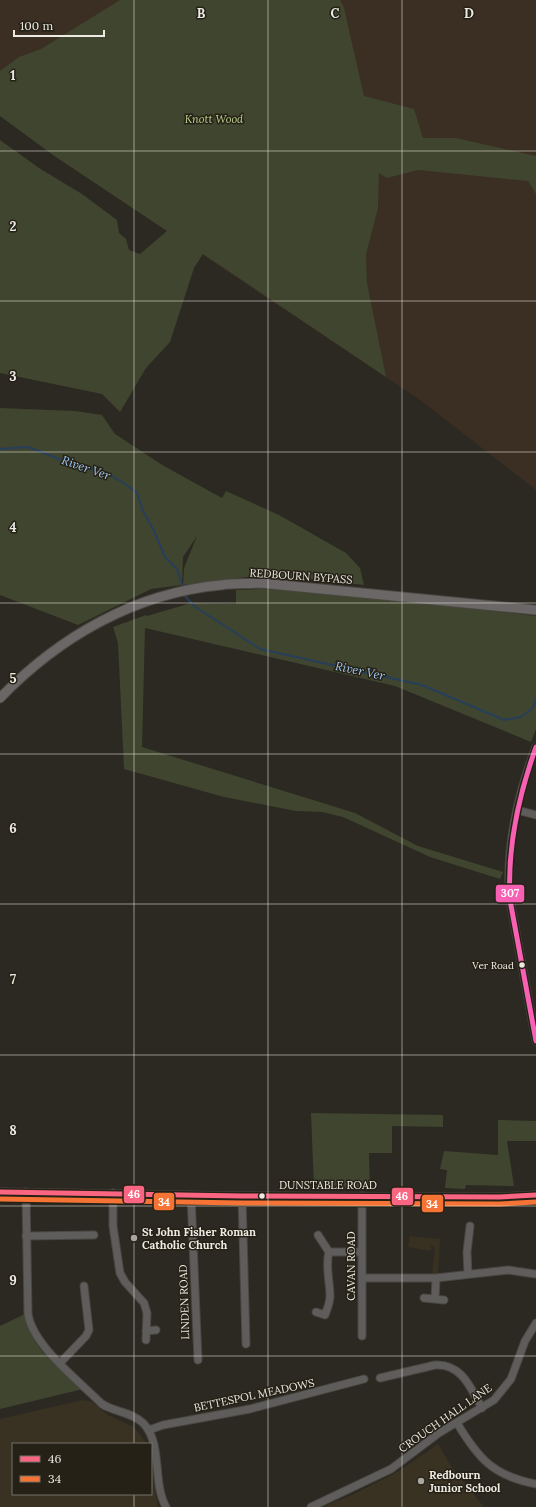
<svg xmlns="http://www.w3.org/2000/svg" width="536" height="1507" font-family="Lora,serif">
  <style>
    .commercial { fill: #3b2e22 }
    .industrial { fill: #383021 }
    .built { fill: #393222 }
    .green { fill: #3f452e }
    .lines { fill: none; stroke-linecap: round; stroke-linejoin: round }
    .stream { stroke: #273f5b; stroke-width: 2 }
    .minor-casing { stroke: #4a4742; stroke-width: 9 }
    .major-casing { stroke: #4a4742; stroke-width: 11 }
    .minor { stroke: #5f5d5c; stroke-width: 7 }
    .major { stroke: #6a6766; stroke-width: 9 }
    .bus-1-casing { stroke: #252116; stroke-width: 8 }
    .bus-2-casing { stroke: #252116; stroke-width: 8 }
    .bus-3-casing { stroke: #252116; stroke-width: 8 }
    .bus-1 { stroke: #fa6682; stroke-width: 5 }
    .bus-2 { stroke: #f57335; stroke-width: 5 }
    .bus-3 { stroke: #f860b3; stroke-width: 5 }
    .grid { fill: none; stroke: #edeae3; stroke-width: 1; stroke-opacity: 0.55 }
    .bus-dot { fill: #edeae3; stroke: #252116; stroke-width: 1.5 }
    .poi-dot { fill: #a9a69f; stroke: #252116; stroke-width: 1.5 }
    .labels { text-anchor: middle; stroke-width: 3; stroke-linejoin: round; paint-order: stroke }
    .bus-label { font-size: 10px; fill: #edeae3; stroke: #252116; text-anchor: end }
    .park-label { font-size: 11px; font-style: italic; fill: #bdd08b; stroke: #252116 }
    .street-label { font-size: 11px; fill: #edeae3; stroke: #252116 }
    .poi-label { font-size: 11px; font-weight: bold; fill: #edeae3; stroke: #252116; text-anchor: start }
    .water-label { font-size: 12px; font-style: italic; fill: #a1c7f4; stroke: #252116 }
    .grid-label { font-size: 13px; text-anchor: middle; font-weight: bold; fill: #edeae3; stroke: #252116; stroke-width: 3; stroke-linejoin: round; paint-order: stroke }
    .line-badge { stroke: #252116; stroke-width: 1.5 }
    .badge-label { font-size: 11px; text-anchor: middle; font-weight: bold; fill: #fff }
  </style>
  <rect width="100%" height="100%" fill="#2c2922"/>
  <path class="commercial" d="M0,0h536v490l-116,-90 -367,-245 -53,-39z"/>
  <path class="industrial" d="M410,1236l30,3 -2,35h-6l3,-24 -1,-3 -3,-1v5l-23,-4z"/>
  <path class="built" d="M83,1400l9,2 16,13 26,12 13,17h-134v50h138v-33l7,46h-158v-88z
    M438,1444l15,25 31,38h-161l31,-13 45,-23z"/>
  <path class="green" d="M120,0h220l4,8 20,88 50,13 9,29h33l80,18v38l-8,-13 -110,-11 -31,8 -8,-5 -1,35 -12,46 1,29 19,94 -183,-123 -9,14 -24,74 -24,26 -26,44 -18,-18 -102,-21v-233l39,28 43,26 35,26 2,13 7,6 3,11 11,4 27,-23 -114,-76 -53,-39v-45l19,-14 22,-8z
    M0,408l75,3 27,4 13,19 49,32 58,32 4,-7 53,24 67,38 14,15 4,17 -55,-6 -62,-2 -64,8 1,-17 13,-32 -14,21 -1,28 -31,4 -73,36 -78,-30z
    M262,589l78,4 196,23v113l-5,13 -136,-56 -250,-58 -3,119 213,66 63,33 85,26 -3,7 -70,-22 -87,-40 -21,-5 -26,-1 -72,-14 -100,-28 -6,-126 -5,-16 33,-12 1,1 44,-13 45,1v-14z
    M311,1113l132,2v12l-51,-1v27h-23l1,36h-56z
    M498,1120l38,1v20h-29l7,45 -48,-1 -1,4 -20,-1 2,-18 -7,-1 4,-18 54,4z
    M25,1314c5,34 34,55 58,75l-83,20v-83z"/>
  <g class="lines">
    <path class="stream" d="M0,449l28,-2 44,17 35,9 18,11 12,9 6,18 11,20 11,26 12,12 5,16
      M185,596l9,10 66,43 162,36 82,35 17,-3 12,-9 3,-10"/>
    <defs>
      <path id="minor" d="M536,747c-18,46 -31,104 -26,153l26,141
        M517,810l19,5
        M0,1192l242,4 257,1 37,-2
        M26,1192l2,122c5,32 51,67 74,90 12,8 30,8 41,19 20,20 9,59 23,84
        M113,1193v33l7,47 5,9 19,21 3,10 -1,27
        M191,1195l7,165
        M242,1196l4,148
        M362,1196v140
        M318,1235l11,17
        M26,1236l68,-1
        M468,1274l-1,-22 3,-26
        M362,1278h74l72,-8 27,4
        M424,1298l20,2
        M435,1299l1,-21
        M316,1312l9,3c2,-6 5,-12 5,-19 0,-14 -5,-30 -1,-44h33
        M146,1331l10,-1
        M60,1363l26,-27 3,-6 -5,-44
        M380,1378l55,-13c27,-2 36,24 47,43
        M457,1423c21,35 36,53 79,61
        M149,1430l14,-5 87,-16 114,-30
        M311,1507l80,-38 48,-36 55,-33 17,-21 14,-38 11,-18"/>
      <path id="major" d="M0,698c59,-61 135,-105 221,-113 13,-2 26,-1 39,-2l276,27"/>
    </defs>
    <use href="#minor" class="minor-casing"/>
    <use href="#major" class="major-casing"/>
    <use href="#minor" class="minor"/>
    <use href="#major" class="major"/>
    <defs>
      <path id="bus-1" d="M0,1192l242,4 257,1 37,-2"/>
      <path id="bus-2" d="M0,1199l242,4 257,1 37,-2"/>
      <path id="bus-3" d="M536,747c-18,50 -29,100 -26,153l26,141"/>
    </defs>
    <use href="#bus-1" class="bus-1-casing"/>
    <use href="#bus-2" class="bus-2-casing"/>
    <use href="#bus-3" class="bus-3-casing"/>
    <use href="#bus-1" class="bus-1"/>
    <use href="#bus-2" class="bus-2"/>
    <use href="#bus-3" class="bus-3"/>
  </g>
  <path class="grid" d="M134,0v1444M268,0v1507M402,0v1507M0,151h536M0,301h536M0,452h536M0,603h536M0,754h536M0,904h536M0,1055h536M0,1206h536M0,1356h536M134,1494v13"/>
  <g class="bus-dot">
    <circle cx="522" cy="965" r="3.5"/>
    <circle cx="262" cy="1196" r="3.5"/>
  </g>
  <g class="poi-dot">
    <circle cx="134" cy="1238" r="4"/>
    <circle cx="421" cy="1481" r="4"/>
  </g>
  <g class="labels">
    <g class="bus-label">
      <text x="514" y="969">Ver Road</text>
    </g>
    <g class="park-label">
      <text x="214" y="123">Knott Wood</text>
    </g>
    <g class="street-label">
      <text transform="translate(301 576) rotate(4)" y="4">REDBOURN BYPASS</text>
      <text x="328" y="1189">DUNSTABLE ROAD</text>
      <text transform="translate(351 1266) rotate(-90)" y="4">CAVAN ROAD</text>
      <text transform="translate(184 1302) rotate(-92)" y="4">LINDEN ROAD</text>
      <text transform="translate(254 1395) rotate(-12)" y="4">BETTESPOL MEADOWS</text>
      <text transform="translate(445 1418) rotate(-35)" y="4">CROUCH HALL LANE</text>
    </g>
    <g class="poi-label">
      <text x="142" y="1236">St John Fisher Roman<tspan x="142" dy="13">Catholic Church</tspan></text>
      <text x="429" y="1479">Redbourn<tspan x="429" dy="13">Junior School</tspan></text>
    </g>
    <g class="water-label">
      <text transform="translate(86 468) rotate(19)" y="4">River Ver</text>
      <text transform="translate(360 671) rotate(12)" y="4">River Ver</text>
    </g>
  </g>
  <g class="grid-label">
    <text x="201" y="18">B</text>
    <text x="335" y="18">C</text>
    <text x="469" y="18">D</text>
    <text x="13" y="80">1</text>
    <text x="13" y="231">2</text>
    <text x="13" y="381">3</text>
    <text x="13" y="532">4</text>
    <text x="13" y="683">5</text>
    <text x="13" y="833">6</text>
    <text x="13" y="984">7</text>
    <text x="13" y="1135">8</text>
    <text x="13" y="1285">9</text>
  </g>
  <g class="line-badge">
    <rect x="495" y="884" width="30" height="19" rx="4" fill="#f860b3"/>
    <rect x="123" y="1185" width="22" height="19" rx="4" fill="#fa6682"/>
    <rect x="391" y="1187" width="23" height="19" rx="4" fill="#fa6682"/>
    <rect x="153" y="1192" width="22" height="19" rx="4" fill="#f57335"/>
    <rect x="421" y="1194" width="23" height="19" rx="4" fill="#f57335"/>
  </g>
  <g class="badge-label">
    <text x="510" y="897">307</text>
    <text x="134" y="1198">46</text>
    <text x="402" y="1200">46</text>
    <text x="164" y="1206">34</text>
    <text x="432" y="1208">34</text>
  </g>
  <rect x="12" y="1443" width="140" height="52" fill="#252116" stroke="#757168"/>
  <rect x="20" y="1456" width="20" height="6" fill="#fa6682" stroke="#757168"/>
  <text x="48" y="1463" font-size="12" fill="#edeae3">46</text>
  <rect x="20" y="1476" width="20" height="6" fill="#f57335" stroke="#757168"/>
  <text x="48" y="1483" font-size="12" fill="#edeae3">34</text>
  <path d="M14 30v6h90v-6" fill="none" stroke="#edeae3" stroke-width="2"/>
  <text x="20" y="30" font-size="12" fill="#edeae3" stroke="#252116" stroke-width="3" paint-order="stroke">100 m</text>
</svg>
